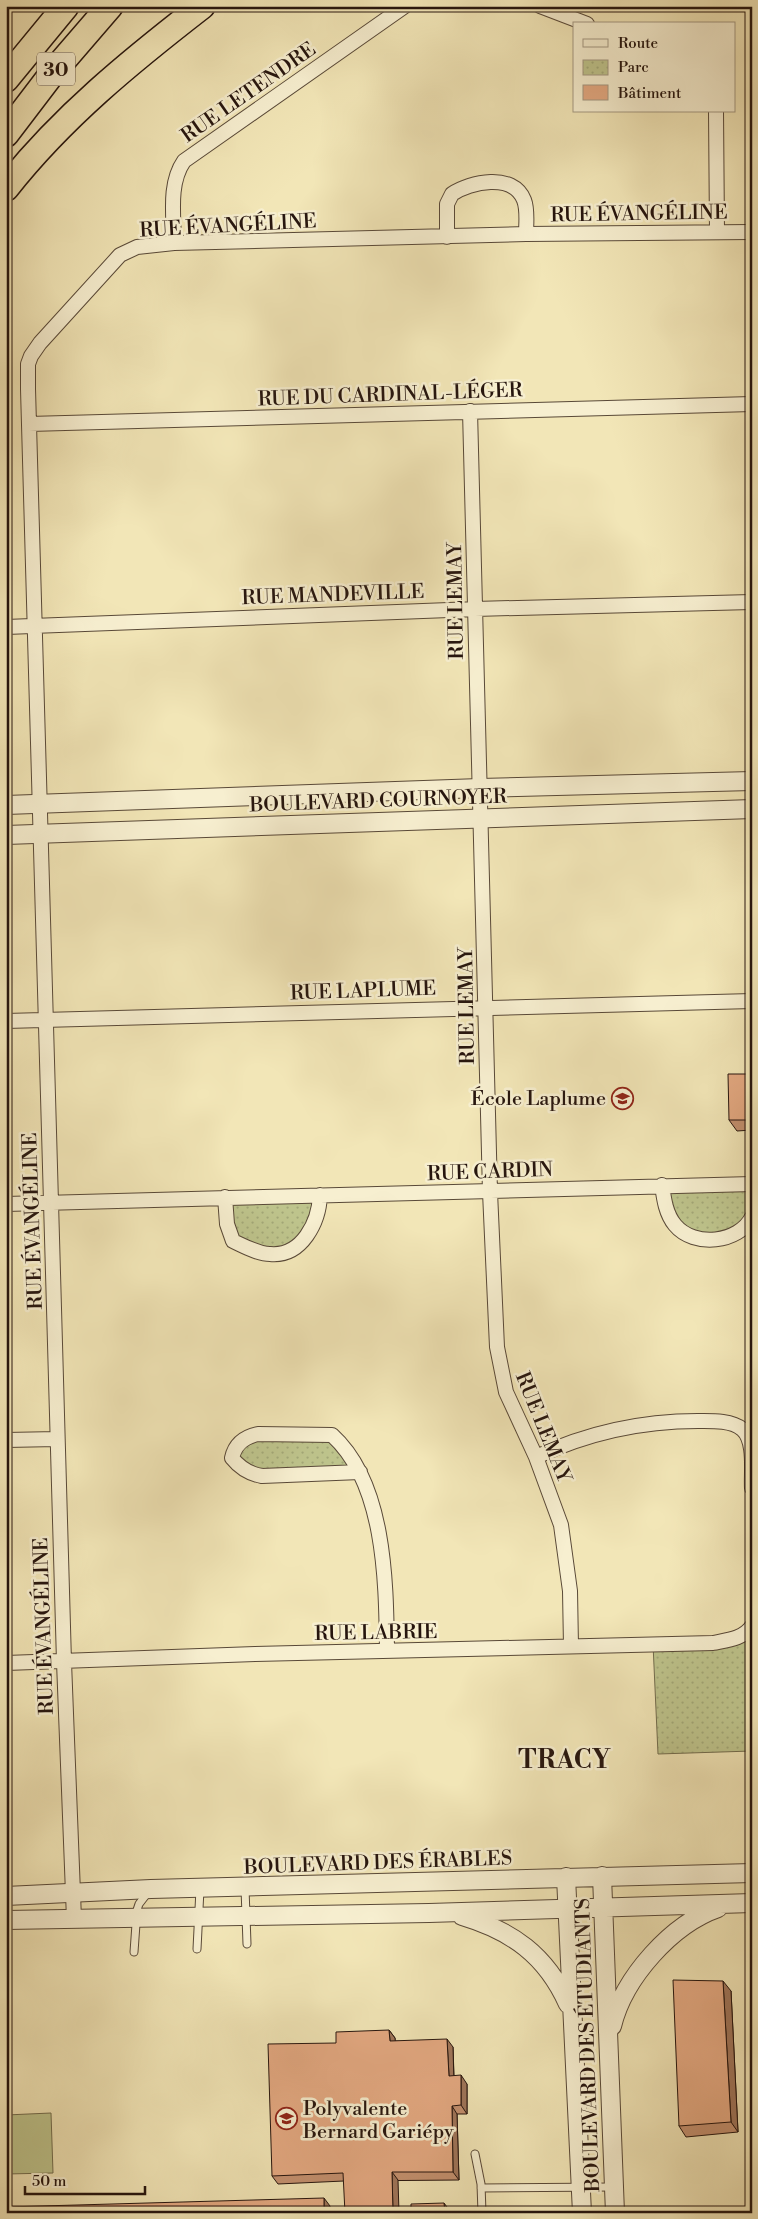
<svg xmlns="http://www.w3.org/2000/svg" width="758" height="2219" font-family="'Libre Bodoni',serif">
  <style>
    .grass { fill: #bec48c; stroke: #726c4d }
    .park { fill: url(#park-dots); stroke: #726c4d }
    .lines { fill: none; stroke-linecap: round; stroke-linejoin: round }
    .service-casing { stroke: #594938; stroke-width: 9 }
    .minor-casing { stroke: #594938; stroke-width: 16 }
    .tertiary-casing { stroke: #594938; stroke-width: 20 }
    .motorway-casing { stroke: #26150e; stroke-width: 28 }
    .service { stroke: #f7efd0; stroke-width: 7 }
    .minor { stroke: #f7efd0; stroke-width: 14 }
    .tertiary { stroke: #f7efd0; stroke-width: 18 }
    .motorway { stroke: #f2e6b7; stroke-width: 25 }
    .wall { fill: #c49170; stroke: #26150e }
    .shaded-wall { fill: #a0765b; stroke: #26150e }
    .building { fill: #e4a982; stroke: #26150e }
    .labels { text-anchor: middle; stroke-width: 5; stroke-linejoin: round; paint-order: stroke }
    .shield { fill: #f7efd0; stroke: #655648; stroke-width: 1 }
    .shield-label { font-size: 19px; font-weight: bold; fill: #26150e }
    .street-label { font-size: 20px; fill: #26150e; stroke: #f7efd0 }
    .poi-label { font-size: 20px; fill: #26150e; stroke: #f7efd0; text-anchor: end }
    .district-label { font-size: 25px; font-weight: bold; letter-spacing: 1px; fill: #26150e; stroke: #f7efd0 }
  </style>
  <defs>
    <pattern id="park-dots" width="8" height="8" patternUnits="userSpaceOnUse" patternTransform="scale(1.25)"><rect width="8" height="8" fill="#bec48c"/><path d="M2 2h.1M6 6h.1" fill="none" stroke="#a3a878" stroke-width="1.8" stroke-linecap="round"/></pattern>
  </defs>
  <rect width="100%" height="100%" fill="#f2e6b7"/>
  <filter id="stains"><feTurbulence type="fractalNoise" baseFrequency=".004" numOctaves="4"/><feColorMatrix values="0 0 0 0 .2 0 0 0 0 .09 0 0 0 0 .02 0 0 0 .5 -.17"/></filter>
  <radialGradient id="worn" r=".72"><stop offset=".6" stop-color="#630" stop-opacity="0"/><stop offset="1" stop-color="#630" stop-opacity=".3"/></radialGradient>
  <path class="grass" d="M51,2113l2,60 -47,1v-59z"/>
  <path class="park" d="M751,1187l1,29 -34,21 -29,-3 -19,-20 -8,-24z
    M320,1202l-2,12 -38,40 -44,-15 -8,-36z
    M331,1437l25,33 -94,4 -23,-10 -2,-15 12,-10z
    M748,1636l4,5v110l-94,3 -5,-110z"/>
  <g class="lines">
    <defs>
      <path id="service" d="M245,1888l2,56
        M197,1949l3,-60
        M134,1952l3,-42 2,-6 10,-13
        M475,2154l6,30 1,29
        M481,2188l132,-1"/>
      <path id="minor" d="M540,6l47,18
        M716,111l1,121
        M447,237v-33l5,-10c18,-12 61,-22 72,6 4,10 2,24 2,34
        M174,243c0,-26 -6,-59 10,-82l221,-155
        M470,411l20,781 7,155 9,45 30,65 25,68 9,66 1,55
        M29,424l723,-20
        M6,627l469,-18 277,-7
        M6,1021l746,-20
        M662,1185c2,15 4,29 13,40 19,23 64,18 77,-8
        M225,1197l2,27 6,17c11,5 25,13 37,13 32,3 49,-32 50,-59
        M6,1204l746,-20
        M6,1440l51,-1
        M536,1457c51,-24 105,-36 162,-36 13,0 33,-1 44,8 14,12 9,43 10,59
        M360,1472l-98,4c-12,-2 -22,-8 -30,-18 3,-14 12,-21 26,-24l74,1c54,49 54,149 55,216
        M6,1663l249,-9 458,-11c15,-3 30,-4 39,-17
        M74,1919l-10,-257 -36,-1273v-25l3,-8 9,-13 80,-88 17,-8 37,-4 352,-9 226,-2"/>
      <path id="tertiary" d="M6,805l474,-17 272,-7
        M6,835l746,-26
        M602,1876l13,337
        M566,1877l16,336
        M6,1896l145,-7 601,-16
        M462,1916c50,15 84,39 106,88
        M6,1920l423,-7 323,-10
        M612,2026c12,-49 60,-102 106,-118"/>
      <path id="motorway" d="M6,79l60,-73
        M6,134l48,-63 56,-65
        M6,188c56,-71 125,-127 196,-182"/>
    </defs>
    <use href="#service" class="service-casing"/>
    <use href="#minor" class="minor-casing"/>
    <use href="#tertiary" class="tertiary-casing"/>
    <use href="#motorway" class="motorway-casing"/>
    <use href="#service" class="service"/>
    <use href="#minor" class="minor"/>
    <use href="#tertiary" class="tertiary"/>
    <use href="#motorway" class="motorway"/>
  </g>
  <path class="wall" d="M752,1074v56l-15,1 -8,-11z
    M731,1991l7,141 -52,5 -7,-11z
    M389,2030l6,8v3l58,6 1,29 13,8v30h-10l2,66 -115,1 -66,3 -6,-8z"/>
  <path class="shaded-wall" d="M723,1981l8,10 7,141 -7,-10z
    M389,2030l6,8 1,11 -6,-8z
    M447,2039l6,8 1,37 -5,-8z
    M461,2075l6,9v30l-6,-9z
    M452,2106l5,8 2,66 -6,-8z
    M392,2172l6,8 1,33h-6z
    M324,2198l6,8v7h-6z
    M444,2203l6,8v2h-5z"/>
  <path class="building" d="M728,1074h24v46h-23z
    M673,1980l50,1 8,141 -52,4z
    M389,2030l1,11 57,-2 2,37 12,-1v30l-9,1 1,66h-61l1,41h-48l-2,-40 -71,3 -4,-132 68,-1v-11z
    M324,2198v15h-318v-6z
    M444,2203l1,10h-34v-9z"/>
  <defs>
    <symbol id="school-ring" viewBox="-11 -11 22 22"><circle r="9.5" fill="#f7efd0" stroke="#8f2418" stroke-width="1.5"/><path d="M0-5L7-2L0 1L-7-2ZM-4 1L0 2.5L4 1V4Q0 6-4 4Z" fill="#8f2418"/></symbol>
  </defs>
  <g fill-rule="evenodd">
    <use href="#school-ring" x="610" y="1086" width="25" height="25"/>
    <use href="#school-ring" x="274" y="2106" width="25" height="25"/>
  </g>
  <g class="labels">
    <rect class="shield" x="37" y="52.5" width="38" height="33" rx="4"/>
    <g class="shield-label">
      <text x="56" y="76">30</text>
    </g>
    <g class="street-label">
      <text transform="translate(248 92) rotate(-35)" y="7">RUE LETENDRE</text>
      <text transform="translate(639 213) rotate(-1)" y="7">RUE ÉVANGÉLINE</text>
      <text transform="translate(228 225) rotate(-3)" y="7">RUE ÉVANGÉLINE</text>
      <text transform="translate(390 394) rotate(-2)" y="7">RUE DU CARDINAL-LÉGER</text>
      <text transform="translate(333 594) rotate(-2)" y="7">RUE MANDEVILLE</text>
      <text transform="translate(455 601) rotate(-91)" y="7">RUE LEMAY</text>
      <text transform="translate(378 800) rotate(-2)" y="7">BOULEVARD COURNOYER</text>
      <text transform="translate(363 990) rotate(-2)" y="7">RUE LAPLUME</text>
      <text transform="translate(466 1006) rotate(-91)" y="7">RUE LEMAY</text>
      <text transform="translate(490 1171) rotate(-2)" y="7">RUE CARDIN</text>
      <text transform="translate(32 1221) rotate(-92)" y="7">RUE ÉVANGÉLINE</text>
      <text transform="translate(544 1427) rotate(68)" y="7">RUE LEMAY</text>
      <text transform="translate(43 1626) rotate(-92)" y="7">RUE ÉVANGÉLINE</text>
      <text transform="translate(376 1632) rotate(-1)" y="7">RUE LABRIE</text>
      <text transform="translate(378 1862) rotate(-2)" y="7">BOULEVARD DES ÉRABLES</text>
      <text transform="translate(587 2045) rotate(-92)" y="7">BOULEVARD DES ÉTUDIANTS</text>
    </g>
    <g class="poi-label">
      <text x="606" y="1105">École Laplume</text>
      <text x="303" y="2115" text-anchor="start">Polyvalente<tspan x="303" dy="23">Bernard Gariépy</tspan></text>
    </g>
    <g class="district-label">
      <text x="565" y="1768">TRACY</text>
    </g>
  </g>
  <rect width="758" height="2219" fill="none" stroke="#f2e6b7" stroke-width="25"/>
  <rect x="8" y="8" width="743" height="2204" fill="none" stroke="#26150e" stroke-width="2.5"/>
  <rect x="12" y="12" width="733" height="2194" fill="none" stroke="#26150e"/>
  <rect x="573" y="22" width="162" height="90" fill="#f7efd0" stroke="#a39882"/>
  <rect x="583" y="39" width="25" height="8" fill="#f7efd0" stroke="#a39882"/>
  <text x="618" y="48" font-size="15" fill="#26150e">Route</text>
  <rect x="583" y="60" width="25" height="15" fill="url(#park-dots)" stroke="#a39882"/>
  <text x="618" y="72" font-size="15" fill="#26150e">Parc</text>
  <rect x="583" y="85" width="25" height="15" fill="#e4a982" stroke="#a39882"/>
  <text x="618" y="98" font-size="15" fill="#26150e">Bâtiment</text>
  <path d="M25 2186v8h120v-8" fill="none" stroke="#26150e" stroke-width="2.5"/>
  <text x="32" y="2186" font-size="15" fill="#26150e" stroke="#f7efd0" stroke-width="4" paint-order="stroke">50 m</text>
  <rect width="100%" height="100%" filter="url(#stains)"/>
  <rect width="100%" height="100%" fill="url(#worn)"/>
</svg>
